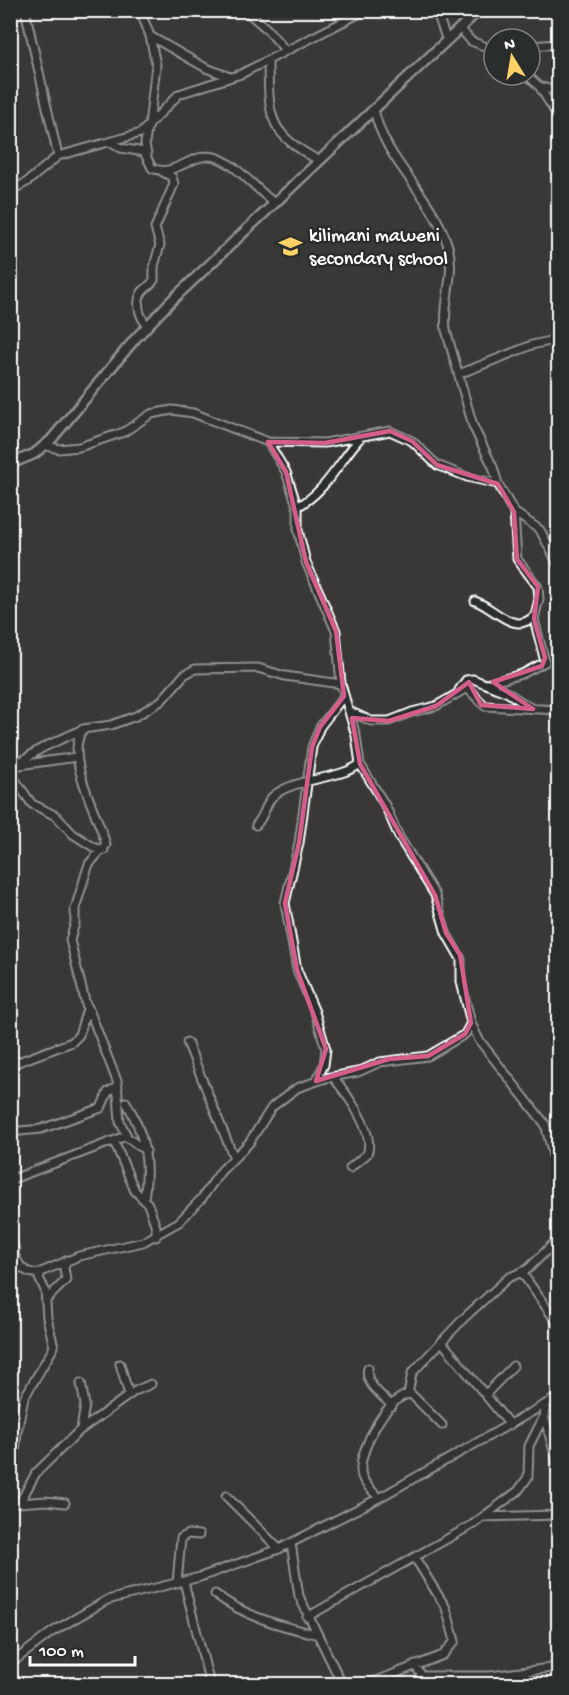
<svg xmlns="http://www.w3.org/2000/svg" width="569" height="1695" font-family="'Gochi Hand',sans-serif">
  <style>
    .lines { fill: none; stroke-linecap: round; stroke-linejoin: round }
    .minor-casing { stroke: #fff; stroke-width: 11 }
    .tertiary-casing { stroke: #fff; stroke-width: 13 }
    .minor { stroke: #2a2d2e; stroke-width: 7 }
    .tertiary { stroke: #2a2d2e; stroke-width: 8 }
    .marked { fill: none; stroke: #d45d8c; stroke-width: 4.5; stroke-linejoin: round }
    .labels { text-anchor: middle; stroke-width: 5; stroke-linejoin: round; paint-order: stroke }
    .poi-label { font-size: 20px; fill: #fff; stroke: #2a2d2e; text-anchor: start }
  </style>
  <rect width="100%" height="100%" fill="#393837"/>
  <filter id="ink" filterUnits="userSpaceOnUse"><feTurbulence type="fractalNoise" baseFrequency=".0167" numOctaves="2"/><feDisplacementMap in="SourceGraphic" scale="12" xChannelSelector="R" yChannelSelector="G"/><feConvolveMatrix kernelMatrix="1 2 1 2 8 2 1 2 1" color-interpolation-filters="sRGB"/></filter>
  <g filter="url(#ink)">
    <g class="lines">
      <defs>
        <path id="minor" d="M25,10l33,146
          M140,10l10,26 6,29 -7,61
          M245,10l22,19 19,22
          M436,10l11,31
          M460,28l11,13 23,9
          M150,36l56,32 24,9
          M530,46l28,-2
          M268,62c1,55 -1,70 50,98
          M527,75l12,11 19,31
          M539,86l19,6
          M374,109c10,52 57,84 73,134 10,30 -5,57 -1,87l27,96 20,41 5,17
          M147,129l-2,15 2,11
          M113,143l8,5 23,4 8,16c23,11 42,-19 66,-10 20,8 38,31 55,44
          M10,191l17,-9 31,-26 83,-23 38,-39 62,-20 125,-64
          M147,325c-8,-8 -12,-24 -4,-34 4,-4 8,-6 11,-11v-14l6,-21 -5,-17 19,-44 -2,-7 -11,-6
          M459,374l73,-29 26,-6
          M268,442l57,1 65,-12 22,10 25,24 30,12 31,7 16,28 26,18 18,34
          M297,507c29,-15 43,-47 64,-70
          M475,601c19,6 39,35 59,15
          M486,684l36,-10 23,-12 -11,-43 5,-20 -1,-12 -21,-28 -3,-47
          M459,690l7,-10 7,-1 35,14 23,15
          M349,711l22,10h18l23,-9 24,-6 31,-18 18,18 73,4
          M19,765l58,-8
          M14,766l28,-18 41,-19
          M10,773l22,31 24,12 17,18 22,14 9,2
          M256,825c8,-8 10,-21 16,-28 22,-20 68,-17 88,-33
          M88,1007l29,74 3,41 8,16 18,13
          M471,1023l8,17 66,84 13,51
          M187,1042l47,116
          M10,1065l62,-23 7,-7 8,-26 -17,-69 5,-17v-14l11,-36 3,-9 17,-19c-7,-30 -43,-88 -23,-116l28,-4 25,-9 25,-15 23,-26 11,-6 63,-1 27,8 56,8
          M333,1077c14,17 43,56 34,77l-17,14
          M316,1081l8,-16 2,-16 -11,-37 -18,-42 -12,-67 14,-60 13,-96 8,-20 24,-31
          M126,1102c19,32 24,61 18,97
          M10,1132l31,-3 60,-21 7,-16 10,-5
          M114,1141l21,50 13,13 8,23v10
          M10,1180l116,-44
          M10,1232l5,18
          M10,1246c9,17 9,27 30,28
          M522,1273l36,51
          M47,1299l19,-19 -2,-12 3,-8
          M442,1342l68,83
          M120,1364l9,31
          M368,1368c-4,16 14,27 24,38
          M408,1394l4,-21 52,-55 44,-40 20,-9 30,-30
          M486,1394l27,-28
          M544,1416l14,49
          M81,1429l4,-24 -4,-22
          M226,1496l53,53
          M379,1498c-6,-7 -18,-16 -18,-27 -2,-21 27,-77 50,-77l31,31
          M20,1502l16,-29 43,-42 56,-40 16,-7
          M18,1503l28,-2 19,2
          M10,1509l7,-77 7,-34 30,-51 -7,-29 -2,-28 -6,-12 2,-6 38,-16 64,-14 36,-20 23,-24 19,-27 28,-28 23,-36 25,-19 29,-10 32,-6 22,-10 48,-6 37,-22 6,-11 -10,-41v-23l-15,-26 -11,-38 -36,-58 -14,-32 -25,-41 -4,-28 -15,-52 -5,-53 -30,-69 -8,-32v-21l-12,-37 -18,-30 -75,-29 -21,-3 -21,4 -27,18 -45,15 -20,2 -15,-4
          M483,1517l75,-2
          M291,1543l8,53 43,88
          M184,1582l26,102
          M177,1583l4,-45 7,-4 11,1
          M215,1594c29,22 65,32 100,40
          M307,1617l165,-92 46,-34 10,-14 1,-31 15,-30 2,-12
          M10,1664l42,-32 55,-32 93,-23 79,-28 100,-51 179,-101
          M415,1665l12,19
          M517,1673l4,11
          M424,1676h66l68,-9
          M368,1684l75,-29 12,-14 -9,-33 -31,-50"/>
        <path id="tertiary" d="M10,464l24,-10 17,-14 84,-101 36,-38 308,-291"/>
      </defs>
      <use href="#minor" class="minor-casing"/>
      <use href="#tertiary" class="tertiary-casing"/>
      <use href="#minor" class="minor"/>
      <use href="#tertiary" class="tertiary"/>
    </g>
  </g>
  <path d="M0 0H569V1695H0ZM390,431l22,10 25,24 61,19 16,28 3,47 21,28 -4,32 11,39 -3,8 -49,16 40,27 -52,-4 -12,-23 -33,24 -47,15 -37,-3 8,46 75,131 11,38 14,22 11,68 -6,11 -37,22 -39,3 -73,22 10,-32 -29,-79 -12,-67 14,-60 13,-96 8,-20 24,-31 -8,-65 -30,-69 -20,-90 -18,-30 57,1z" fill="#393837" fill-opacity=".55" fill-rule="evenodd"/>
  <path class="marked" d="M390,431l22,10 25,24 61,19 16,28 3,47 21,28 -4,32 11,39 -3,8 -49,16 40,27 -52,-4 -12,-23 -33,24 -47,15 -37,-3 8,46 75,131 11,38 14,22 11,68 -6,11 -37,22 -39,3 -73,22 10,-32 -29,-79 -12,-67 14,-60 13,-96 8,-20 24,-31 -8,-65 -30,-69 -20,-90 -18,-30 57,1z"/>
  <defs>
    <symbol id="school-bare" viewBox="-9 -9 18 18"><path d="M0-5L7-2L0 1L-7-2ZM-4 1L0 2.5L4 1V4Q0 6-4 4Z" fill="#ffd166" stroke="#2a2d2e" stroke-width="2.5" paint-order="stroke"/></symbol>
  </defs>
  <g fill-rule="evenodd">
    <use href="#school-bare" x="274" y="230" width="33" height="33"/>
  </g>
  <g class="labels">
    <g class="poi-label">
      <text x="309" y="241">kilimani maweni<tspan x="309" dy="23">secondary school</tspan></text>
    </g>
  </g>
  <rect width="569" height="1695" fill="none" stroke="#2a2d2e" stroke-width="36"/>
  <rect x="18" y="18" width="533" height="1659" fill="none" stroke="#fff" stroke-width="2" filter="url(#ink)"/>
  <g transform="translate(512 57) rotate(349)"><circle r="28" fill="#2a2d2e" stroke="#7f8182" stroke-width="1.5"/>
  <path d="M0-4.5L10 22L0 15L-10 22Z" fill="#ffd166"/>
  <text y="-9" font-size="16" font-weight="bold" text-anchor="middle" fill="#ffffff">N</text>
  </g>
  <path d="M30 1656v9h105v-9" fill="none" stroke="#ffffff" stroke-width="3"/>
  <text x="39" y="1656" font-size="18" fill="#ffffff" stroke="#2a2d2e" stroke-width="4.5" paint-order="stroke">100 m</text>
</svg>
